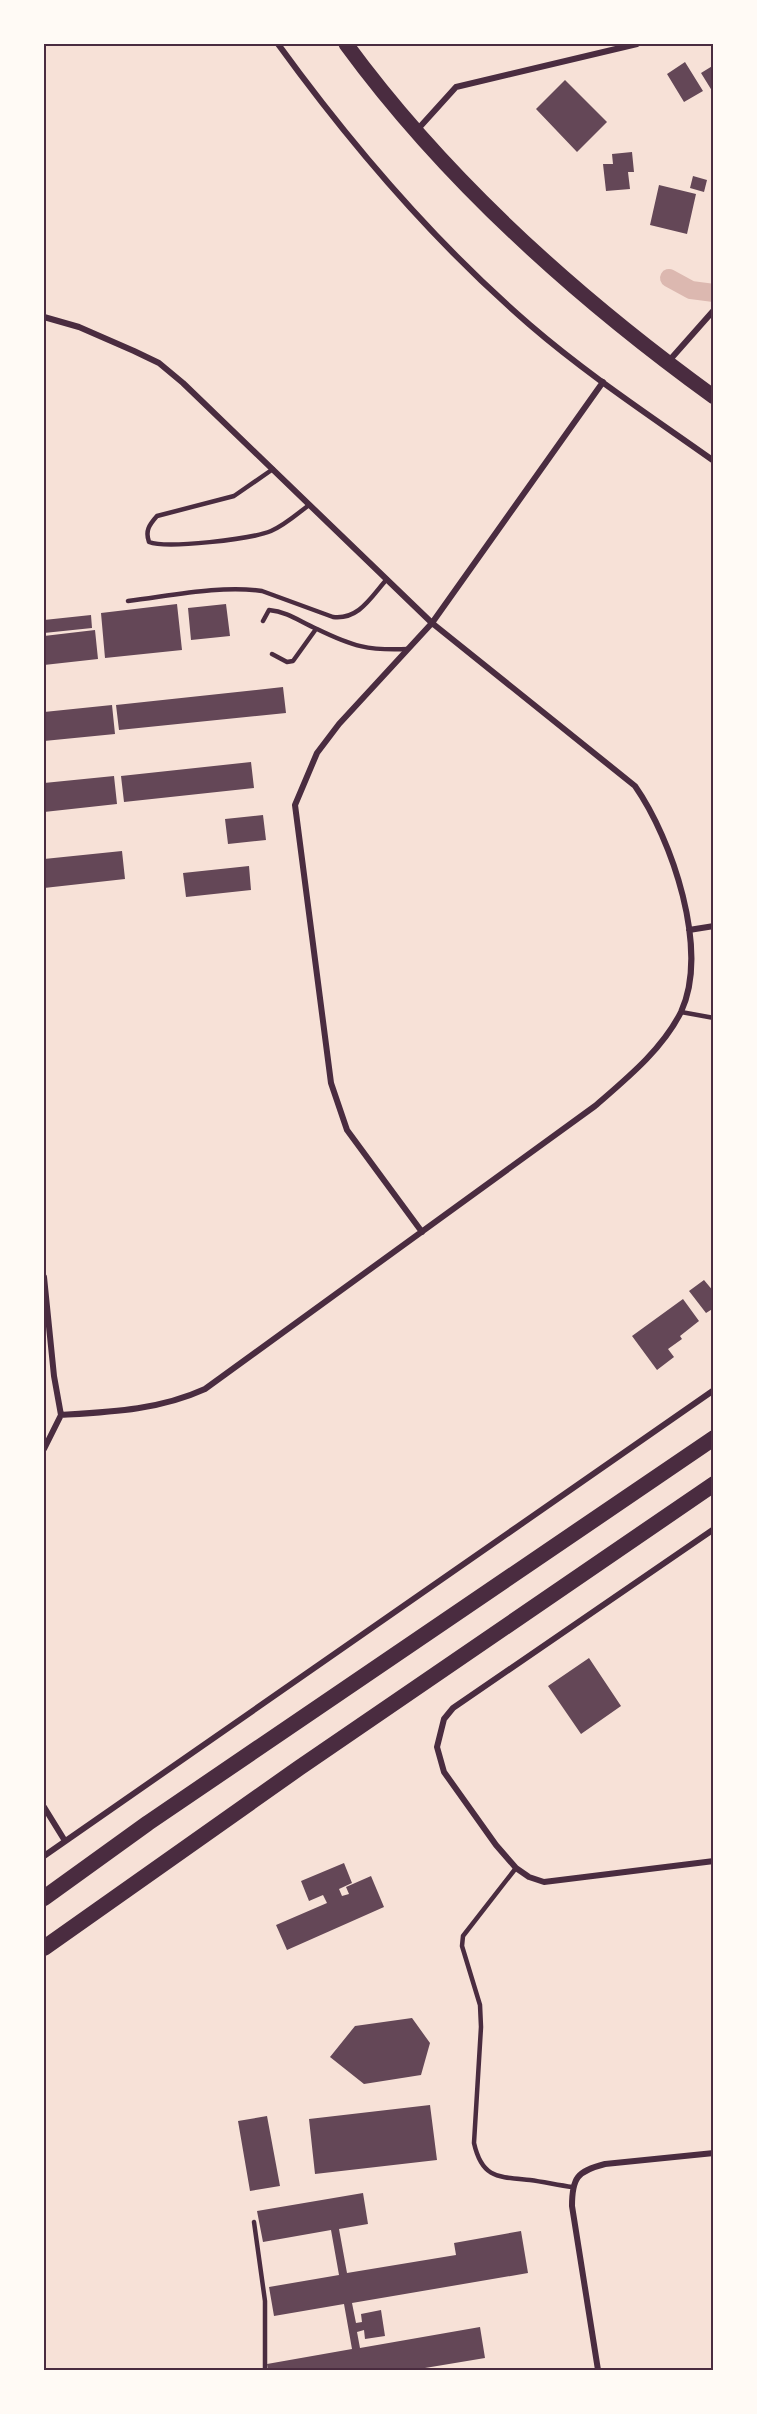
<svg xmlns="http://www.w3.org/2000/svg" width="757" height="2414" font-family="Merriweather,serif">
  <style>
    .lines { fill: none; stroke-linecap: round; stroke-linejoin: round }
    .canal { stroke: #dcb8b0; stroke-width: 18 }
    .building { fill: #644757 }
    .service { stroke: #4a2c40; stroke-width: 4.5 }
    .minor { stroke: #4a2c40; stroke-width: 6 }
    .primary { stroke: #4a2c40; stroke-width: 15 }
    .trunk { stroke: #4a2c40; stroke-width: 16 }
    .neatline { fill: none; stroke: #4a2c40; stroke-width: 2 }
  </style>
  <rect width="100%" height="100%" fill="#f7e1d7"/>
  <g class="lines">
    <path class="canal" d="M669,278l22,12 23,3"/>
  </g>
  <path class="building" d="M685,62l18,29 -19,11 -17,-28z
    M714,65v29l-13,-21z
    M565,80l42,42 -30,30 -41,-43z
    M632,152l2,20h-6l2,17 -24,2 -3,-27h10l-1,-10z
    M693,176l14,4 -3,12 -14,-4z
    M659,185l37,9 -9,40 -37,-9z
    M177,604l5,46 -77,8 -4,-45z
    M226,604l4,32 -39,4 -3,-32z
    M91,615l1,13 -48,5v-13z
    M95,630l3,29 -54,6v-29z
    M283,687l3,26 -167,17 -3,-25z
    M112,705l3,29 -71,7v-29z
    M251,762l3,26 -130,14 -3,-26z
    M114,776l3,28 -73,8v-29z
    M263,815l3,25 -38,4 -3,-25z
    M122,851l3,28 -81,9v-29z
    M249,866l2,24 -65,7 -3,-24z
    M704,1280l10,12v16l-8,5 -17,-22z
    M683,1299l16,22 -19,15 2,3 -14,10 6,8 -17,13 -25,-34z
    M589,1658l32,48 -40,28 -33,-48z
    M344,1863l8,20 -13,6 3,7 7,-2 -3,-7 25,-11 13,31 -97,43 -11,-25 51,-22 -4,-8 -14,6 -8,-20z
    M412,2018l18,25 -9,32 -57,9 -34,-27 25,-31z
    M430,2105l7,55 -122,14 -6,-55z
    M267,2116l13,70 -30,5 -12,-70z
    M363,2193l5,31 -29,5 8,44 109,-18 -2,-12 67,-12 7,42 -176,30 4,20 6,-1 -1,-8 20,-4 4,26 -20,3 -1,-9 -7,2 3,16 120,-21 5,31 -72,12h-145l-1,-6 85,-15 -8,-45 -70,12 -5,-29 70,-12 -8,-45 -68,12 -6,-31z"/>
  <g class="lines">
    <path class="service" d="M273,469l-39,27 -77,20c-8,9 -12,15 -8,26 18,7 103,-3 122,-11 14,-6 26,-17 38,-26
      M128,601c42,-5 92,-16 134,-10l71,26c26,3 38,-20 54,-38
      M263,621l6,-11c19,2 30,11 48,19 35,17 51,22 91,20
      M272,654l15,8 6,-1 23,-32
      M681,1012l33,6
      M516,1868l-53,68 -1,10 18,59 1,22 -7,116c8,36 25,34 56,37 14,2 28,5 42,7
      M254,2222l11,79v69"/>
    <path class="minor" d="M278,44c74,102 156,198 252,281 58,50 122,92 184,136
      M418,129l38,-42 181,-43
      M44,317l35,10 55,24 25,12 24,20 249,240 203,163c37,53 75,164 46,226 -19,38 -55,67 -86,94l-390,283c-46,21 -94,23 -144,26
      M668,362l46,-52
      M689,930l25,-4
      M422,1232l-75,-102 -16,-47 -36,-278 22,-52 22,-29 93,-101 171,-241
      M44,1277l10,99 7,39 -17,34
      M714,1529l-261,179 -9,11 -7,28 7,25 52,73 20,23 13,9 15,5 170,-21
      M44,1807l21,34
      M44,1856l670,-466
      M598,2370l-26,-164c0,-28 5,-35 33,-42l109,-11"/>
    <path class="primary" d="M346,44c101,138 230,253 368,353"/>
    <path class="trunk" d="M44,1898l104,-75 566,-385
      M44,1948l255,-180 415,-284"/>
  </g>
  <rect width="757" height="2414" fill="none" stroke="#fffaf5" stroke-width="90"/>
  <rect x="45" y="45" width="667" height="2324" class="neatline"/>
</svg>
